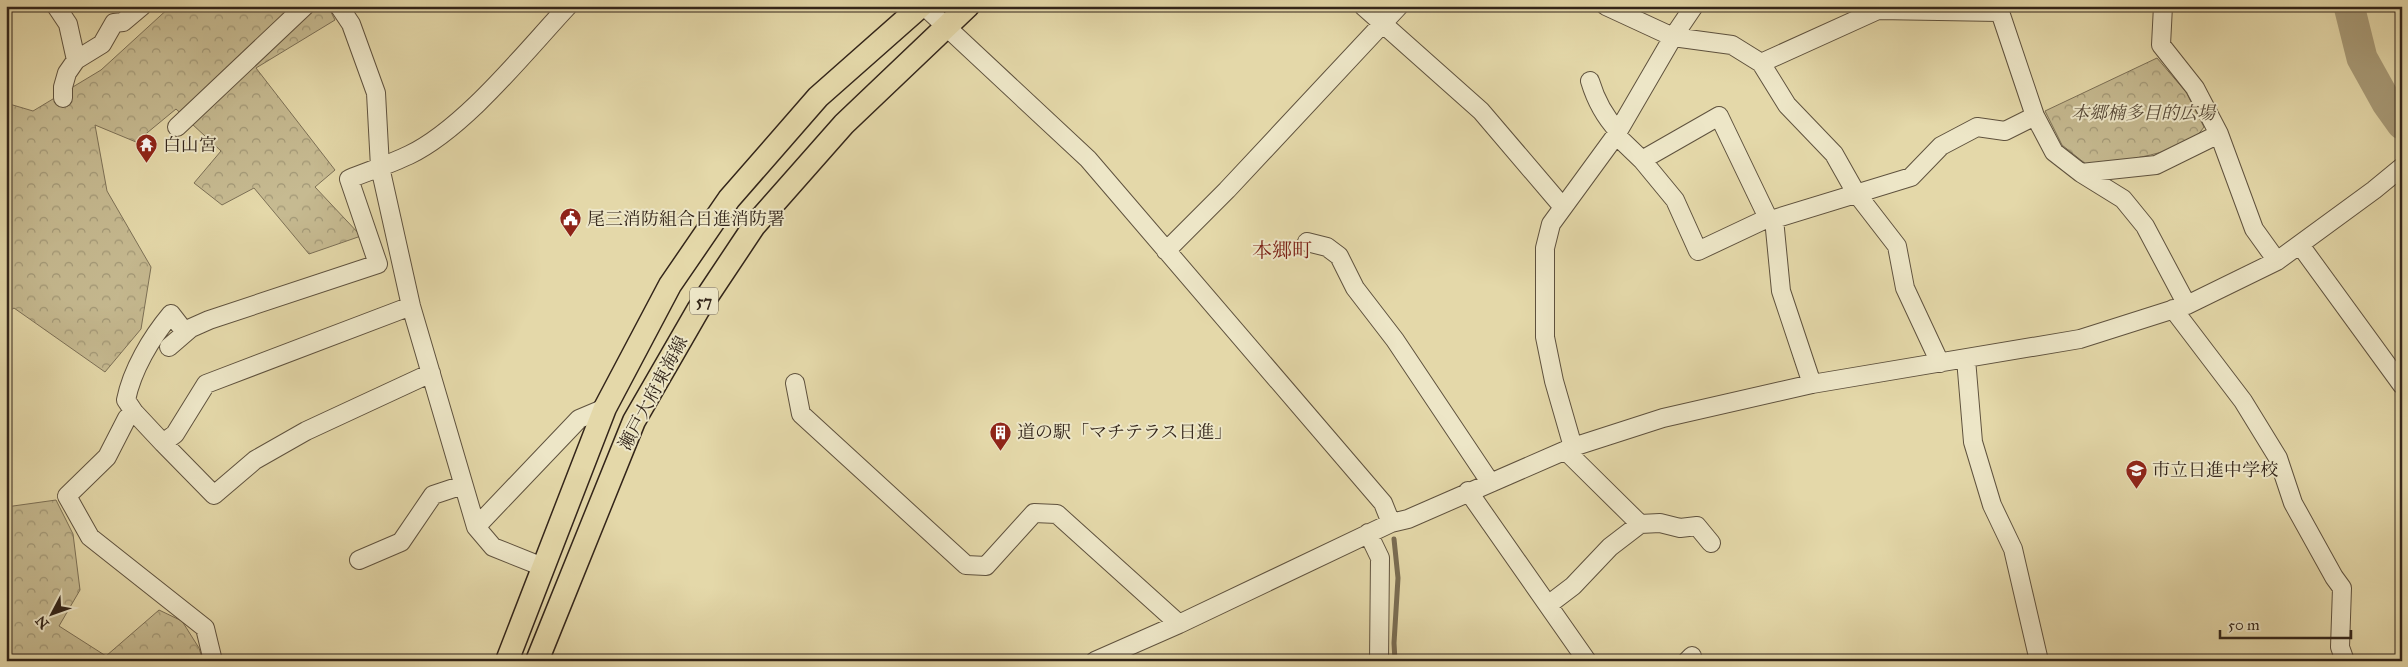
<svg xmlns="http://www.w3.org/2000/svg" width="2408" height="667" font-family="'IM FELL Great Primer','Noto Serif JP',serif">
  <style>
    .forest { fill: url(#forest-crowns); stroke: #7c7056 }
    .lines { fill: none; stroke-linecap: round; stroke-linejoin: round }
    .stream { stroke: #796c52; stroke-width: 5 }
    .river { stroke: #a89b78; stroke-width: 31 }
    .minor-casing { stroke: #5f523e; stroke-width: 20 }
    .major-casing { stroke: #33251a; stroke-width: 25 }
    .minor { stroke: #ede6c7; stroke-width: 18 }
    .major { stroke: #e4d8a9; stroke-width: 22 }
    .labels { text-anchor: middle; stroke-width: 4; stroke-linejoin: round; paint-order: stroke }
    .shield { fill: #ede6c7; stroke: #6b5f4e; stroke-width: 1 }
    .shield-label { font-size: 16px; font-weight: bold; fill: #33251a }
    .park-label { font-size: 18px; font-style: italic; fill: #584a38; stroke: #ede6c7 }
    .poi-label { font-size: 18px; fill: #33251a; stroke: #ede6c7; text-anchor: start }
    .street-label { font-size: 18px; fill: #33251a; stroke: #ede6c7 }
    .quarter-label { font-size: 20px; fill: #7a1f14; stroke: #ede6c7 }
  </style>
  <defs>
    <pattern id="forest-crowns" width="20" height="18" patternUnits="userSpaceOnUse" patternTransform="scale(1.25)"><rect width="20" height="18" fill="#c6ba91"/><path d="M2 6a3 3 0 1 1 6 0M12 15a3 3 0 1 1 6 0" fill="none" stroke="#a19776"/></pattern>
  </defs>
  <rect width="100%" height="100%" fill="#e4d8a9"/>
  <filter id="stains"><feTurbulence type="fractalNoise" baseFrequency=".004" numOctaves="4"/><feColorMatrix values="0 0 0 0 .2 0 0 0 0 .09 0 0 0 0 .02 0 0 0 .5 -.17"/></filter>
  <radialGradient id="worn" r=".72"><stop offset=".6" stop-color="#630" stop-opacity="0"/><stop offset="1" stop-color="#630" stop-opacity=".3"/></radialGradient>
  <path class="forest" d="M171,6h157l7,14 -79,48 79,102 -20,17 46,49 -52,18 -55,-66 -32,17 -28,-22 27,-32 -45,-42 -40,33 -41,-17 12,66 44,76 -10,62 -36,43 -91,-64 -8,5v-210l27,8 68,-41z
    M2157,58l29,34 18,35c-17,28 -87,34 -117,38l-25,-20 -17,-34z
    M56,500l17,34 7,56 -21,36 47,30 53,-46 23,11 17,27 4,13h-197v-154z"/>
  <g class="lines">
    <path class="stream" d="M1394,539l4,39 -4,65 1,18"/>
    <path class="river" d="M2349,6l13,52 25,45 15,21"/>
    <defs>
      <path id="minor" d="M56,6l12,18 8,36
        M339,6l12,18 25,69 4,74 31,139 65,221 17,20 50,20
        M924,6l164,153 295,344 8,20
        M1363,6l118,105 81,95
        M1606,6l67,31 59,8 29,18 26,42 47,49 22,39 41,53 8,42 35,75
        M1998,6l37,110 19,36 27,21 42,26 22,27 42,79
        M2163,6l-2,39 34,43 24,46 35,95 23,32
        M1761,63l117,-53 121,2
        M1590,81c6,20 14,35 28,50
        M63,98v-11l4,-14 9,-13 26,-16 12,-21 9,-1 19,-16
        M177,127l128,-121
        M1616,135l26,25 33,40 23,51 70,-33 6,1 137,-42 30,-31 36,-19 28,4 30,-15
        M1642,160l77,-44 49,102
        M2081,173l75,-8 63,-31
        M1774,219l7,72 31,93
        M1307,242l20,5 12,9 16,32 40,52 95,142
        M2300,245l102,140
        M1166,251l61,-61 172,-184
        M2173,309l70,92 35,57 15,45 41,74 8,11 -2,59 5,14
        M169,347l22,-19 18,-8 169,-56 -29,-85c20,-8 41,-15 60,-24 56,-27 116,-103 159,-149
        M1966,359l7,83 19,63 21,44 26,112
        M795,383l6,31 165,151 20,1 48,-53 23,1 122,110
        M134,412l-8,-12c6,-30 25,-62 45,-86l14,18
        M163,443l51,52 41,-35 51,-29 125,-58
        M1573,447l-19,-66 -9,-44v-89l6,-24 65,-89 57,-98 21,-31
        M1566,451l74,73 20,-1 20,5 17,-2 14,17
        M1468,491l119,170
        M476,527l103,-108 26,-11
        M1368,533l12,25 -1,103
        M359,560l42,-18 32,-47 30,-10
        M1548,605l25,-19 37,-39 30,-23
        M213,661l-8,-33 -115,-91 -23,-41 40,-39 20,-39 7,-6 29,31 12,-9 31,-50 205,-78
        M1095,661l84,-37 212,-101 17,-4 165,-72 90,-29 149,-34 268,-45 107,-34 90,-44 97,-71 28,-23
        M1687,661l5,-5"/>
      <path id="major" d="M507,661l98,-253 65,-123 59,-86 89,-102 103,-91
        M537,661l97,-240 64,-111 56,-84 90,-102 124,-118"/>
    </defs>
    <use href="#minor" class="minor-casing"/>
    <use href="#major" class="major-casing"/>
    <use href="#minor" class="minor"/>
    <use href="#major" class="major"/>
  </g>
  <defs>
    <symbol id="temple-pin" viewBox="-11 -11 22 30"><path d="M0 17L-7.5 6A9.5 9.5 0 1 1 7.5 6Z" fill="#8f2418" stroke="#ede6c7"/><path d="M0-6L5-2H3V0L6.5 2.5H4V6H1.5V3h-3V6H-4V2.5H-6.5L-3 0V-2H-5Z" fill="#fff"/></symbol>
    <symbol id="civic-pin" viewBox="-11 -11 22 30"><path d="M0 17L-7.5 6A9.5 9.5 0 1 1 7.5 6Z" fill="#8f2418" stroke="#ede6c7"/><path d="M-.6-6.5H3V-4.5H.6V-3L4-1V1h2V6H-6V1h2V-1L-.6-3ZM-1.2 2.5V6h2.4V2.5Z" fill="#fff"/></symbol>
    <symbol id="building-pin" viewBox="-11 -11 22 30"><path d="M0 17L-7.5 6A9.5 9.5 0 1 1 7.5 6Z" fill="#8f2418" stroke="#ede6c7"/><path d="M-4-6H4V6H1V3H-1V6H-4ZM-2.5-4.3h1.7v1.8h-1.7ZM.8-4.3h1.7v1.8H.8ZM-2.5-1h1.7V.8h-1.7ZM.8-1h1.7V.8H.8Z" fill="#fff"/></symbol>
    <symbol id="school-pin" viewBox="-11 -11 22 30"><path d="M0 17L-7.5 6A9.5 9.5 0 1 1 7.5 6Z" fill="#8f2418" stroke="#ede6c7"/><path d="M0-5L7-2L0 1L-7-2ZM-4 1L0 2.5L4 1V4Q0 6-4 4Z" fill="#fff"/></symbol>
  </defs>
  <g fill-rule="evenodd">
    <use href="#temple-pin" x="134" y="132" width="25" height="34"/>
    <use href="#civic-pin" x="558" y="206" width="25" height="34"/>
    <use href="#building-pin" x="988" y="420" width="25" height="34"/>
    <use href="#school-pin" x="2124" y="458" width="25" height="34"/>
  </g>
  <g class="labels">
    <rect class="shield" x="690" y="287.5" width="28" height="27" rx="4"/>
    <g class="shield-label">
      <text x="704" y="307">57</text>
    </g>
    <g class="park-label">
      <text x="2143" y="119">本郷楠多目的広場</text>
    </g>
    <g class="poi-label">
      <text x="163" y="151">白山宮</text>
      <text x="587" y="225">尾三消防組合日進消防署</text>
      <text x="1017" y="438">道の駅「マチテラス日進」</text>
      <text x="2152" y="476">市立日進中学校</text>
    </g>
    <g class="street-label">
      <text transform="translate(653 393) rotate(-62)" y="6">瀬戸大府東海線</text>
    </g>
    <g class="quarter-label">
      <text x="1282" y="257">本郷町</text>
    </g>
  </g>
  <rect width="2408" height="667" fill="none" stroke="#e4d8a9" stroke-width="25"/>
  <rect x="8" y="8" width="2393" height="652" fill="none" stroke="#33251a" stroke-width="2.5"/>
  <rect x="12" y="12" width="2383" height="642" fill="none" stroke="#33251a"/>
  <g transform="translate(52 614) rotate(229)" stroke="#ede6c7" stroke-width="4" paint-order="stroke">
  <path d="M0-4L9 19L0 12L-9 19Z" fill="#33251a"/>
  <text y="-8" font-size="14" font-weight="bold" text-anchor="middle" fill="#33251a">N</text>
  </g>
  <path d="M2220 630v8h131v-8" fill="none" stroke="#33251a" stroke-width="2.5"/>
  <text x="2228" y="630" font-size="15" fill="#33251a" stroke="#ede6c7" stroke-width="4" paint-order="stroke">50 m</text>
  <rect width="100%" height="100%" filter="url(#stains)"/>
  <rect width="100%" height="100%" fill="url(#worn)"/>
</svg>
